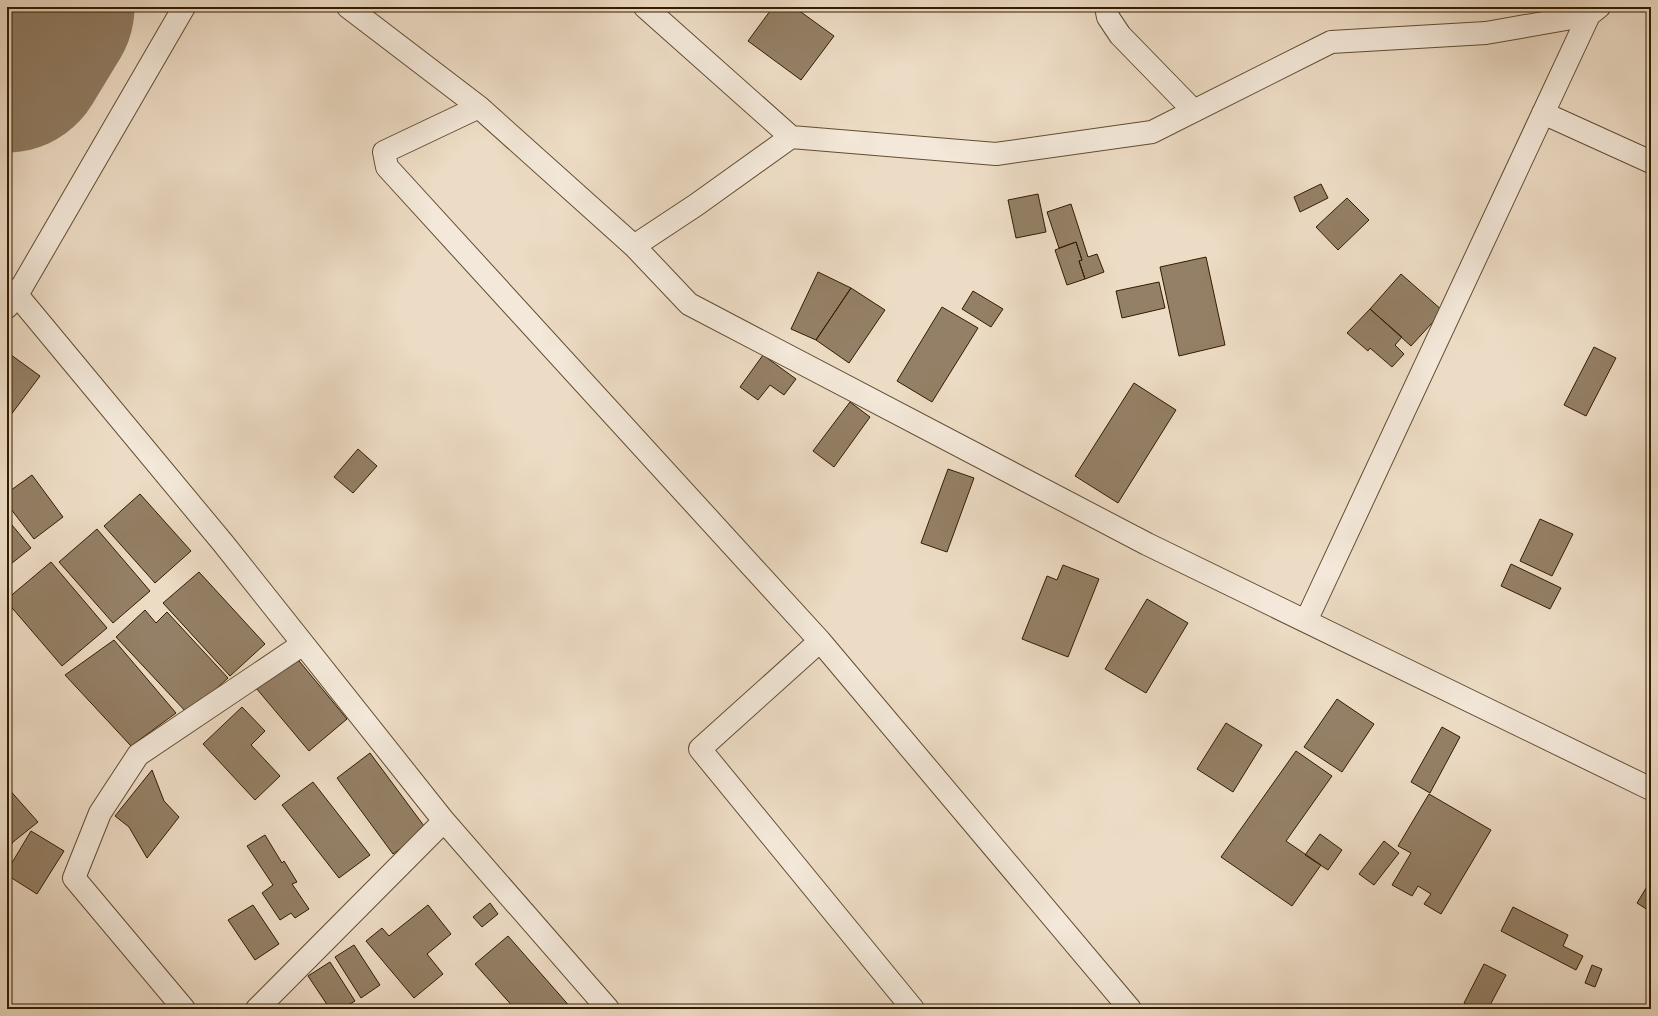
<svg xmlns="http://www.w3.org/2000/svg" width="1658" height="1016" font-family="Alegreya,serif">
  <style>
    .lines { fill: none; stroke-linecap: round; stroke-linejoin: round }
    .runway { stroke: #907c62; stroke-width: 199 }
    .building { fill: #948066; stroke: #331c00 }
    .minor-casing { stroke: #624c31; stroke-width: 24 }
    .minor { stroke: #f3e8d9; stroke-width: 22 }
  </style>
  <rect width="100%" height="100%" fill="#eddcc5"/>
  <filter id="stains"><feTurbulence type="fractalNoise" baseFrequency=".005" numOctaves="4"/><feColorMatrix values="0 0 0 0 .2 0 0 0 0 .09 0 0 0 0 .02 0 0 0 .5 -.17"/></filter>
  <radialGradient id="worn" r=".72"><stop offset=".6" stop-color="#630" stop-opacity="0"/><stop offset="1" stop-color="#630" stop-opacity=".3"/></radialGradient>
  <g class="lines">
    <path class="runway" d="M7,53l28,-46"/>
  </g>
  <path class="building" d="M773,7h21l40,29 -33,44 -53,-39z
    M1321,184l7,14 -28,14 -6,-15z
    M1038,194l8,38 -30,6 -8,-38z
    M1347,198l22,22 -31,30 -22,-23z
    M1071,204l17,53 9,-3 7,18 -19,7 -6,-18 3,-1 -6,-18 -17,6 -12,-36z
    M1076,242l6,18 -3,1 6,18 -18,6 -12,-35z
    M1206,257l19,88 -46,11 -19,-89z
    M818,272l33,16 -35,52 -25,-11z
    M1401,274l42,37 -32,35 -41,-37z
    M1159,282l6,26 -43,10 -6,-27z
    M851,288l34,22 -36,53 -33,-23z
    M973,291l30,18 -12,18 -29,-18z
    M942,307l36,21 -46,74 -35,-21z
    M1370,309l32,28 -7,8 9,9 -12,13 -22,-19 -2,3 -21,-18z
    M1594,347l22,11 -30,58 -22,-11z
    M7,352l33,24 -33,44z
    M763,355l33,24 -12,16 -14,-10 -12,15 -18,-13z
    M1134,383l42,27 -58,93 -43,-27z
    M850,402l20,15 -36,50 -21,-16z
    M358,449l19,17 -24,27 -19,-16z
    M948,469l26,9 -27,74 -26,-9z
    M32,475l31,42 -29,22 -27,-35v-11z
    M140,494l51,57 -36,32 -51,-57z
    M7,519l24,29 -24,19z
    M1540,519l33,15 -21,42 -32,-15z
    M97,529l53,62 -37,32 -54,-61z
    M51,562l56,66 -45,38 -55,-64v-3z
    M1511,564l50,24 -11,21 -49,-23z
    M1063,565l36,14 -31,78 -46,-18 25,-63 10,4z
    M199,572l66,72 -35,32 -67,-73z
    M1147,599l41,24 -42,70 -41,-24z
    M145,610l11,13 11,-11 61,66 -40,36 -72,-77z
    M114,640l62,73 -45,33 -66,-71z
    M295,656l52,63 -38,32 -53,-63z
    M1337,699l37,25 -32,48 -38,-25z
    M242,707l23,24 -14,14 29,31 -25,24 -52,-56z
    M1226,723l36,22 -29,47 -36,-23z
    M1442,727l18,10 -30,56 -19,-11z
    M1296,751l36,25 -46,65 35,24 -29,41 -71,-49z
    M370,753l57,77 -34,24 -56,-76z
    M152,770l12,31 15,16 -32,41 -18,-31 -14,-11z
    M313,782l57,73 -31,23 -57,-73z
    M7,787l31,35 -25,20 -6,10z
    M1429,794l62,36 -50,84 -17,-10 7,-10 -13,-8 -6,10 -20,-11 19,-32 -13,-7z
    M31,831l33,20 -27,43 -30,-19v-4z
    M1320,834l22,16 -14,20 -23,-15z
    M265,835l17,28 2,-2 13,21 -5,2 17,25 -14,9 -4,-5 -11,7 -18,-27 11,-8 -26,-39z
    M1384,841l15,12 -25,32 -15,-11z
    M1651,880v32l-14,-9z
    M490,903l8,11 -16,13 -9,-10z
    M253,905l26,39 -24,16 -27,-40z
    M428,905l23,29 -24,20 16,20 -29,24 -48,-57 16,-13 7,8z
    M1513,907l55,28 -5,11 20,10 -7,14 -75,-39z
    M508,936l64,73h-57l-40,-45z
    M354,945l26,40 -19,13 -26,-41z
    M330,962l25,39 -14,8h-11l-22,-33z
    M1484,964l22,11 -18,34h-12l-12,-6z
    M1592,965l10,4 -7,18 -10,-4z"/>
  <g class="lines">
    <defs>
      <path id="minor" d="M348,7l131,100 155,139 55,58 458,240 504,245
        M645,7l146,130 205,17 156,-22 179,-90 155,-9 103,-18 10,-8
        M1106,7l2,10 12,18 74,76
        M479,107l-95,45 3,15 433,474 310,368
        M1543,113l108,49
        M634,246l62,-41 95,-68
        M7,289l10,6 167,-288
        M7,307l10,-12 206,248 221,278 164,188
        M1306,621l283,-606
        M820,641l-120,108 213,260
        M184,1009l-110,-131 26,-65 38,-58 165,-111
        M257,1009l187,-188"/>
    </defs>
    <use href="#minor" class="minor-casing"/>
    <use href="#minor" class="minor"/>
  </g>
  <rect width="1658" height="1016" fill="none" stroke="#eddcc5" stroke-width="24"/>
  <rect x="8" y="8" width="1642" height="1000" fill="none" stroke="#331c00" stroke-width="2"/>
  <rect x="12" y="12" width="1634" height="992" fill="none" stroke="#331c00"/>
  <rect width="100%" height="100%" filter="url(#stains)"/>
  <rect width="100%" height="100%" fill="url(#worn)"/>
</svg>
